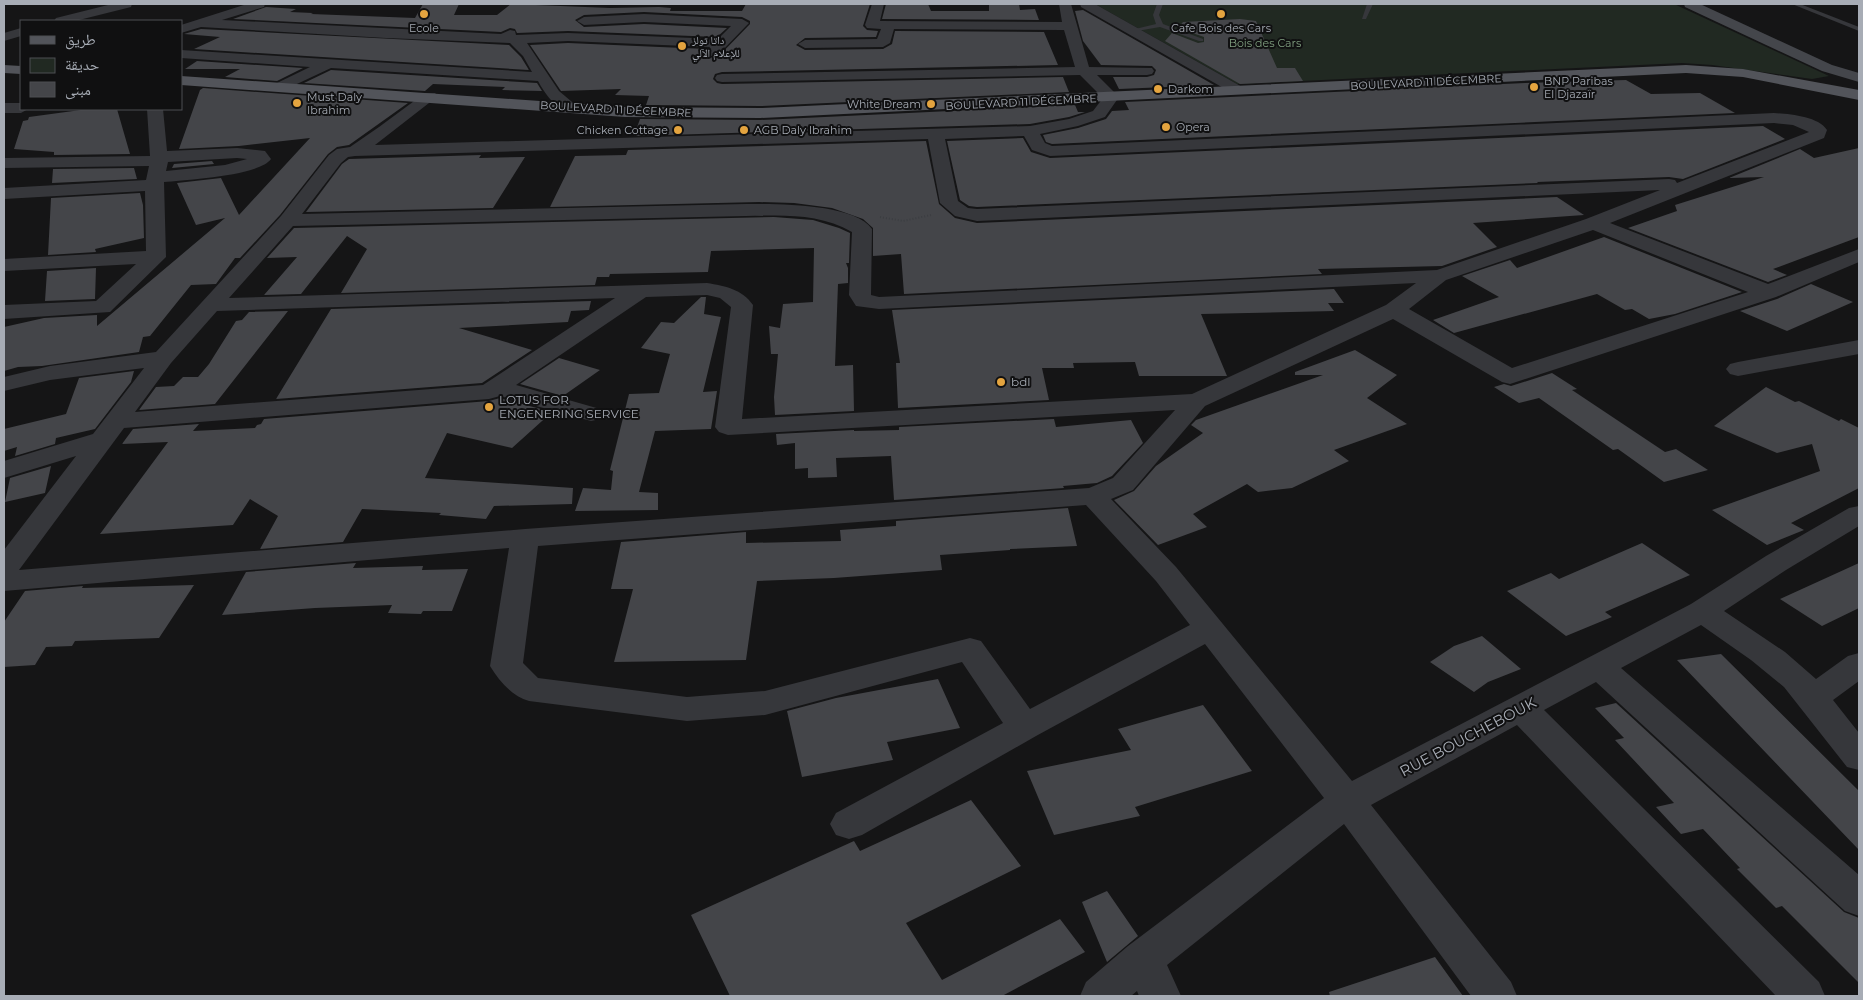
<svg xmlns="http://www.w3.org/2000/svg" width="1863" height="1000" font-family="Montserrat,'Noto Naskh Arabic',sans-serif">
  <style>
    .green { fill: #212922 }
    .building { fill: #444549 }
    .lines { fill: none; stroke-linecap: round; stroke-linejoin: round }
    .path { stroke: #3c3e42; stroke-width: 2; stroke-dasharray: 1 2; stroke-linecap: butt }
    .lane { fill: #36373b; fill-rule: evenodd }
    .street { fill: #36373b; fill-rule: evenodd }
    .secondary { fill: #44464b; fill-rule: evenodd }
    .primary { fill: #52545a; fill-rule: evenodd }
    .poi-dot { fill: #e4a43f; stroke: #101011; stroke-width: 2 }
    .labels { text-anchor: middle; stroke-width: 4; stroke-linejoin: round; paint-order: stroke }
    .far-poi-label { font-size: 11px; fill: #a7acb5; stroke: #101011; text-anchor: start }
    .far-park-label { font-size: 11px; fill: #809f80; stroke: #101011 }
    .far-street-label { font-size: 11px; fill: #a7acb5; stroke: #101011 }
    .poi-label { font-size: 12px; fill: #a7acb5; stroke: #101011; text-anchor: start }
    .near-street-label { font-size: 15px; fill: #a7acb5; stroke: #101011 }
  </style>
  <rect width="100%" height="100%" fill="#151516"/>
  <path class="green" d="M1095,4h579l155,72 -17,3 -100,-14 -30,-2 -445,21z"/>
  <path class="building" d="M423,4h36l-5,11h43l14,-11 99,4 49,-1 12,1 -1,3h72l4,-7h124l-7,22 4,4 11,1 -2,6 -71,1 -9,7 9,5 78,-1 9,-5 3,-13 149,1 14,33 -336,7 -7,2 -2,5 4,4 5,1 341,-7 6,15 -309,14 -114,-1 3,-9 -34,-1 6,-6 -60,2 -31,-46 38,-2 138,6 -3,4 2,4 12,1 33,-34v-3l-8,-4 -98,-5 -60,3 -9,5 9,7 60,-3 83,4 -10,9 -149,-6 -51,2 -2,-4 -5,-1 -9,4 -268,-13 33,-12 30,2 -6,3 23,1 -2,1 104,4z
    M886,4h42l3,7h58v-7h30l1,6 15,-1 4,11 -157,-1z
    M1083,10l131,75 -95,4 -6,-12h34l7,-2 2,-5 -4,-4 -51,-1 -18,-24 -8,-30z
    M1240,19l16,2 21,47h18l8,13 -63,3 -75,-43 7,-8 26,10 6,-1v-5l-26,-9 5,-6z
    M201,29l308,16 12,12 8,13 -335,-21 26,-12 -36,-3z
    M197,61l106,7 -26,13 -52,-4 15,-8h-55z
    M331,70l206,13 5,8 -40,-1 3,-3 -72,-3 -8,7 -121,-8z
    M1626,80l25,14 49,-1 35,20 -683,31 -6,-2 -3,-7 35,-7 28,-9 6,-8 17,-1 -4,-8 400,-19z
    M203,88l205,15 -59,42 -12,2 -9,7 -48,61 -40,43h-5l-19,26 -25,1 -41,51 -7,1 -4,15 -97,14 -24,1 -14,4v-44l40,-9 53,-3v11l128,-108 -29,7 -19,-42 44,-5 18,37 71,-77 -71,8 -60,3 21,-59z
    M1075,105l3,7h7l-16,5 -39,7 -396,12 6,-17 120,1z
    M88,109h29l13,45 -76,1v-3l-40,-3 9,-28 5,-1 1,-3z
    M1763,126l22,13 -102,40 -14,-2 -132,5 1,1 -561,24 -8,-1 -9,-6 -13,-59 76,-3 8,14 19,6z
    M926,141l13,63 16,14 22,5 580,-26 27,18 -111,8 24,24 -55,19 -124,3 4,5 -418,20 -3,-40 -28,2v-28l-10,-9 -31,-11 -38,-5 -35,-1 -209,5 25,-51 51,-1 2,-5z
    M1859,148v89l-86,32 14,6 -19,7 -140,-54 49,-17 -2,-6 89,-28 -35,1 71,-29 14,9z
    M481,155l-2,3 46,-1 -32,51 -187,4 36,-48 7,-5z
    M212,161l2,3 -42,4 2,-4z
    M134,168l3,11 -85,4 1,-14z
    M140,193l3,12 1,33 -49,11 1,3 -48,3 3,-57z
    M774,217l39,3 26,8 11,5 -1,30h-3l2,5v15l-10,1 -3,82 18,-1 1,46 -79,4 -1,-18 4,-43h-7l-2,-28 11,2 3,-24 30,-2 1,-54 -103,3 -3,21 -98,2 -1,3h-12l-2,8 -254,8 26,-44 -20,-13 -46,58 -37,1 33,-38 -30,1 27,-30z
    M1604,237l138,55 -67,22 -26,5 -17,-10 -7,1 -28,-16 -143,39 -21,-13 66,-23 -37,-21 48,-16 7,8z
    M96,268l-1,31 -50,2 2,-30z
    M1811,284l42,18 -66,29 -47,-20 37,-12z
    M1334,289l10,14h-16l6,8 -133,3 26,62h-88l-4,-14 -62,1 1,5h-32l7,32 -151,8 -2,-45h4l-8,-53z
    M701,297h5l-2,17 17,3 -18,75 14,-1 -6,38 -56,2 -16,61 19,1v17l-83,1 8,-23 28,2 2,-19 -3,-1 19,-76 30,-1 11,-39 -29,-6 20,-26 13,1z
    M591,301l-2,9 -18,1 -3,11 -109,6 73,22 -50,33 -206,16 55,-90z
    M288,311l-73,93 -76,6 17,-23 18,-1 9,-9h15l11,-13 27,-43 6,-1 7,-8z
    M1355,350l42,25 -30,23 40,26 -73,26 15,11 -57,27 -34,4 -11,-8 -54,30 14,13 -49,18 -44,-45 20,-9 22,-25 47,-33 -12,-8 5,-5 127,-45h-28v-3z
    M559,358l41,12 -37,26 -43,-12z
    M134,371l-3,11 -36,47 -39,9 -1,6 -40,12 2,-9 -13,4v-22l62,-15 13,-36z
    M1552,373l25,16 -5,1 93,62 11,-3 32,21 -44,12 -46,-33 -5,1 -74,-52 -20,5 -25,-16 10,-3 7,2z
    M1766,387l29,15 4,-1 40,20 2,-2 18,9v60l-68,35 13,7 -37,15 -55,-35 108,-39 -8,-27 -35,9 -63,-27z
    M500,398l52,14 -40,36 -65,-15 -22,45 148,10 -1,16 -78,2 -8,13 -47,-4 2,-2 -79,-4 -19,33 -83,7 18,-33 -28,-17 -17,26 -133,9 68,-92 -46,2 11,-15 66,-5 -6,7 62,-3 2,-3 4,-1 3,-5 225,-18z
    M1054,419l2,8 75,-7 12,23 -31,33 -15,7 -34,3 1,2 -170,12 -3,-44 -55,2 1,19 -29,1v-10l-13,1v-26l-18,2 -1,-11 78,-4v1l45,-1v-3z
    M51,466l-6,27 -40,9 5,-24z
    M1068,508l9,38 -67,3v1l-70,5 2,15 -108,8 -77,3 -11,79 -132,2 19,-73h-22l10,-47 125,-10v11l95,-2 -1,-11 56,-4v-5z
    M1642,543l48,32 -85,37 7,5 -46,19 -59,-45 44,-18 8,6z
    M356,563l-3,5 70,-2 -1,4 46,-1 -16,42h-29l-2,3 -33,-1 4,-8 -77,3 -93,7 24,-43z
    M1859,563v45l-37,18 -42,-27z
    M194,585l-35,53 -84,3 -3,5 -26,1 -11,18 -31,2v-45l21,-31 58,-5 -1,2z
    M1482,636l39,33 -33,13 -14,10 -44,-30 24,-16z
    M1721,654l138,137v59l-182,-190z
    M938,679l22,49 -73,14 6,18 -91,17 -15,-66 49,-13z
    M1616,703l228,209 15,6v65l-77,-77 -6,2 -39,-39 3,-1 -37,-39 -22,5 -25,-27 18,-4 -59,-63 9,-2 -29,-30z
    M1203,705l49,66 -117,36 5,9 -86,19 -27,-64 104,-21 -13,-21z
    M971,800l50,66 -115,57 36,57 118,-61 25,33 -83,44h-272l-39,-81 163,-74 6,10z
    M1107,891l31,45 -31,26 -25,-60z
    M1435,957l28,39h-133l-1,-4z"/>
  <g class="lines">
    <path class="path" d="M880,217l23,4 28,-6"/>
    <path class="lane" d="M1157,4h6l-4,11 4,9 40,15v2h-4l-39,-14 -29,5v-2l25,-6 -3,-9z
      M1367,4h6l-7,15h-4z
      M1792,4h8l59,23v4z"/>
    <path class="street" d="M112,4h20l-1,3 -56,14h-21l2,-3z
      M247,4h18l-1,3 -42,13 279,14 9,-4 5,1 1,4 52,-2 150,6 13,-13 -87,-4 -60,3 -7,-4 7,-4 60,-3 98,5 7,4 -32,33h-10l-2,-3 5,-6 -142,-6 -41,2 32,48 19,16 -2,3c-17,5 -31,-16 -38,-29l-207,-13 -49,23 -5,-2 -3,-3 3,-3 33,-16 -129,-9v-8l351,22 -9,-16 -13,-13 -124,-5 -185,-11 -20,6v-8z
      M872,4h12l-4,17 182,1 -3,-18h12l18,63 63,1 2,3 -2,3 -5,1h-50l22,22 -14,20 -27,9 -38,8 5,9 7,3 722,-33c15,1 44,3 53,17l-3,8 -214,85 158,61 91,-35v13l-83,35 -266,87 -8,-2 -109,-63 -188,87 -72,84 -22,9 65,68 176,214 339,-177 75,-48 83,-48 10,-2v20l-73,44 -62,41 61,41 31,27 32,-23 11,-3v28l-26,19 26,33v37l-12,-3 -63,-80 -33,-27 -50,-35 -80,43 238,207v41l-14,-5 -249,-229 -52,28 275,272 6,14h-49l-259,-271 -146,80 140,177 6,14h-46l-127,-172 -177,141 14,31h-42l-2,-5 -6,5h-51l6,-14 42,-36 196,-148 -119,-154 -169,92 -174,99 -13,4 -13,-4 -6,-11 6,-11 167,-90 -41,-61 -197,53 -78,6 -158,-20c-17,-5 -30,-20 -39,-35l19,-118 -505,43v-41l72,-94 -72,22v-17l89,-27 51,-66 -94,12 -46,11v-14l46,-11 106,-14 125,-136 48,-61 8,-6 13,-2 29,-20 46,-34h10l3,3 -63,49 655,-19 39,-7 24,-8 10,-13 -23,-23 -358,7 -5,-1 -2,-3 2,-3 5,-1 353,-7 -11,-37 -170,-1 -4,14 -7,4 -78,1 -7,-4 7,-4 72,-1 4,-10 -14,-1 -2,-3zM1774,123l19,2 16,7 -132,51 -2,-3 -6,-1 -692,30 -9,-1 -10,-7 -13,-62 79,-3 8,14 18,6zM928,139l12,64 15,13 22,5 683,-31 -74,29 -149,51 -558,27 -8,-2 1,-66c-18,-26 -97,-25 -126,-25l-444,10 39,-51 7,-6 7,-1zM746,216c37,-1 73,-3 106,16l-3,63 7,11 23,3 537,-26 -30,22 -194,89 -450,25 11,-114c-11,-16 -28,-19 -46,-22l-478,15 64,-72zM1593,230l155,62 -236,76 -103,-59 37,-29zM707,295l13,3 11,9 -16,120 4,5 9,3 447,-25 -62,68 -24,10 -564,41 -506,41 105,-142 365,-29 11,-3 91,25 9,-2 3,-5 -3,-5 -84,-24 130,-88zM615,298l-132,87 -348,27 36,-49 46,-52zM1086,505l70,76 34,44 -160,84 -49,-68 -11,-3 -205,53 -78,6 -149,-19 -15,-15 15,-117z
      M1080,4h15l149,84 3,3 -3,3h-10l-153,-87z
      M21,28v8l-17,5v-8z
      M4,103h17v6h7l-7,4h-17z
      M147,109h16l4,42 70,-3 28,3 6,8c-12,17 -86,21 -107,23l2,75 -56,55 -106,7v-14l92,-4 40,-37 -132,7v-12l142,-8 -1,-60 -141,8v-11l142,-8 3,-14 -145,2v-10l146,-2zM237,158l10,1 -22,6 -59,6 2,-9z
      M1859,340v14l-121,22 -8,-2 -4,-5 4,-5 8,-2z"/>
    <path class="secondary" d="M1684,4h16l132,61 27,8v9l-37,-11 -137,-64z"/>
    <path class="primary" d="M4,65l17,1v8l-17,-1z
      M1686,65l57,4 116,21v10l-116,-23 -57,-4 -926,45 -135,-1 -444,-32v-9l444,31 135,1z"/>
  </g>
  <g class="poi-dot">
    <circle cx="424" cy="14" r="5"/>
    <circle cx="1221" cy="14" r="5"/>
    <circle cx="682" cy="46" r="5"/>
    <circle cx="1534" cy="87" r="5"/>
    <circle cx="1158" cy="89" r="5"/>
    <circle cx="297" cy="103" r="5"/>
    <circle cx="931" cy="104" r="5"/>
    <circle cx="1166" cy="127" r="5"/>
    <circle cx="678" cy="130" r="5"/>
    <circle cx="744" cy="130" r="5"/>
    <circle cx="1001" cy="382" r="5"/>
    <circle cx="489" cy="407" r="5"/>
  </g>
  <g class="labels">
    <g class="far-poi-label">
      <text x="424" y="32" text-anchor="middle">Ecole</text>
      <text x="1221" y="32" text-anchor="middle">Cafe Bois des Cars</text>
      <text x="692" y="44">داتا تولز<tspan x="692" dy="13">للإعلام الآلي</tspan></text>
      <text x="1544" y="85">BNP Paribas<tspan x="1544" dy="13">El Djazaïr</tspan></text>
      <text x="1168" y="93">Darkom</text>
      <text x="307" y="101">Must Daly<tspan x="307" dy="13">Ibrahim</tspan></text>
      <text x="921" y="108" text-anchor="end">White Dream</text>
      <text x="1176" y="131">Opera</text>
      <text x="668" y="134" text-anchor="end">Chicken Cottage</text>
      <text x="754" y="134">AGB Daly Ibrahim</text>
    </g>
    <g class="far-park-label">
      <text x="1265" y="47">Bois des Cars</text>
    </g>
    <g class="far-street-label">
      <text transform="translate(1426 82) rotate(-3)" y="4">BOULEVARD 11 DÉCEMBRE</text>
      <text transform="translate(1021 102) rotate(-3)" y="4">BOULEVARD 11 DÉCEMBRE</text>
      <text transform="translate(616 109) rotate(3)" y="4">BOULEVARD 11 DÉCEMBRE</text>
    </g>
    <g class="poi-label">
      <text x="1011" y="386">bdl</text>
      <text x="499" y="404">LOTUS FOR<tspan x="499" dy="14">ENGENERING SERVICE</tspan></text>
    </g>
    <g class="near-street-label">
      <text transform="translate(1468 737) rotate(-28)" y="5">RUE BOUCHEBOUK</text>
    </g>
  </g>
  <rect width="1863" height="1000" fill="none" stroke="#a7acb5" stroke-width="10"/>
  <rect x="20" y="20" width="162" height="90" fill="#101011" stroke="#4c4e53"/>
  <rect x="30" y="36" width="25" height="8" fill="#52545a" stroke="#4c4e53"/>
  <text x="65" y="45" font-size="15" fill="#a7acb5">طريق</text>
  <rect x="30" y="58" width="25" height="15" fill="#212922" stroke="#4c4e53"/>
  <text x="65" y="70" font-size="15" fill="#a7acb5">حديقة</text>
  <rect x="30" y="82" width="25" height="15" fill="#444549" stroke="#4c4e53"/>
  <text x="65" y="95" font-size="15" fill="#a7acb5">مبنى</text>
</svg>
